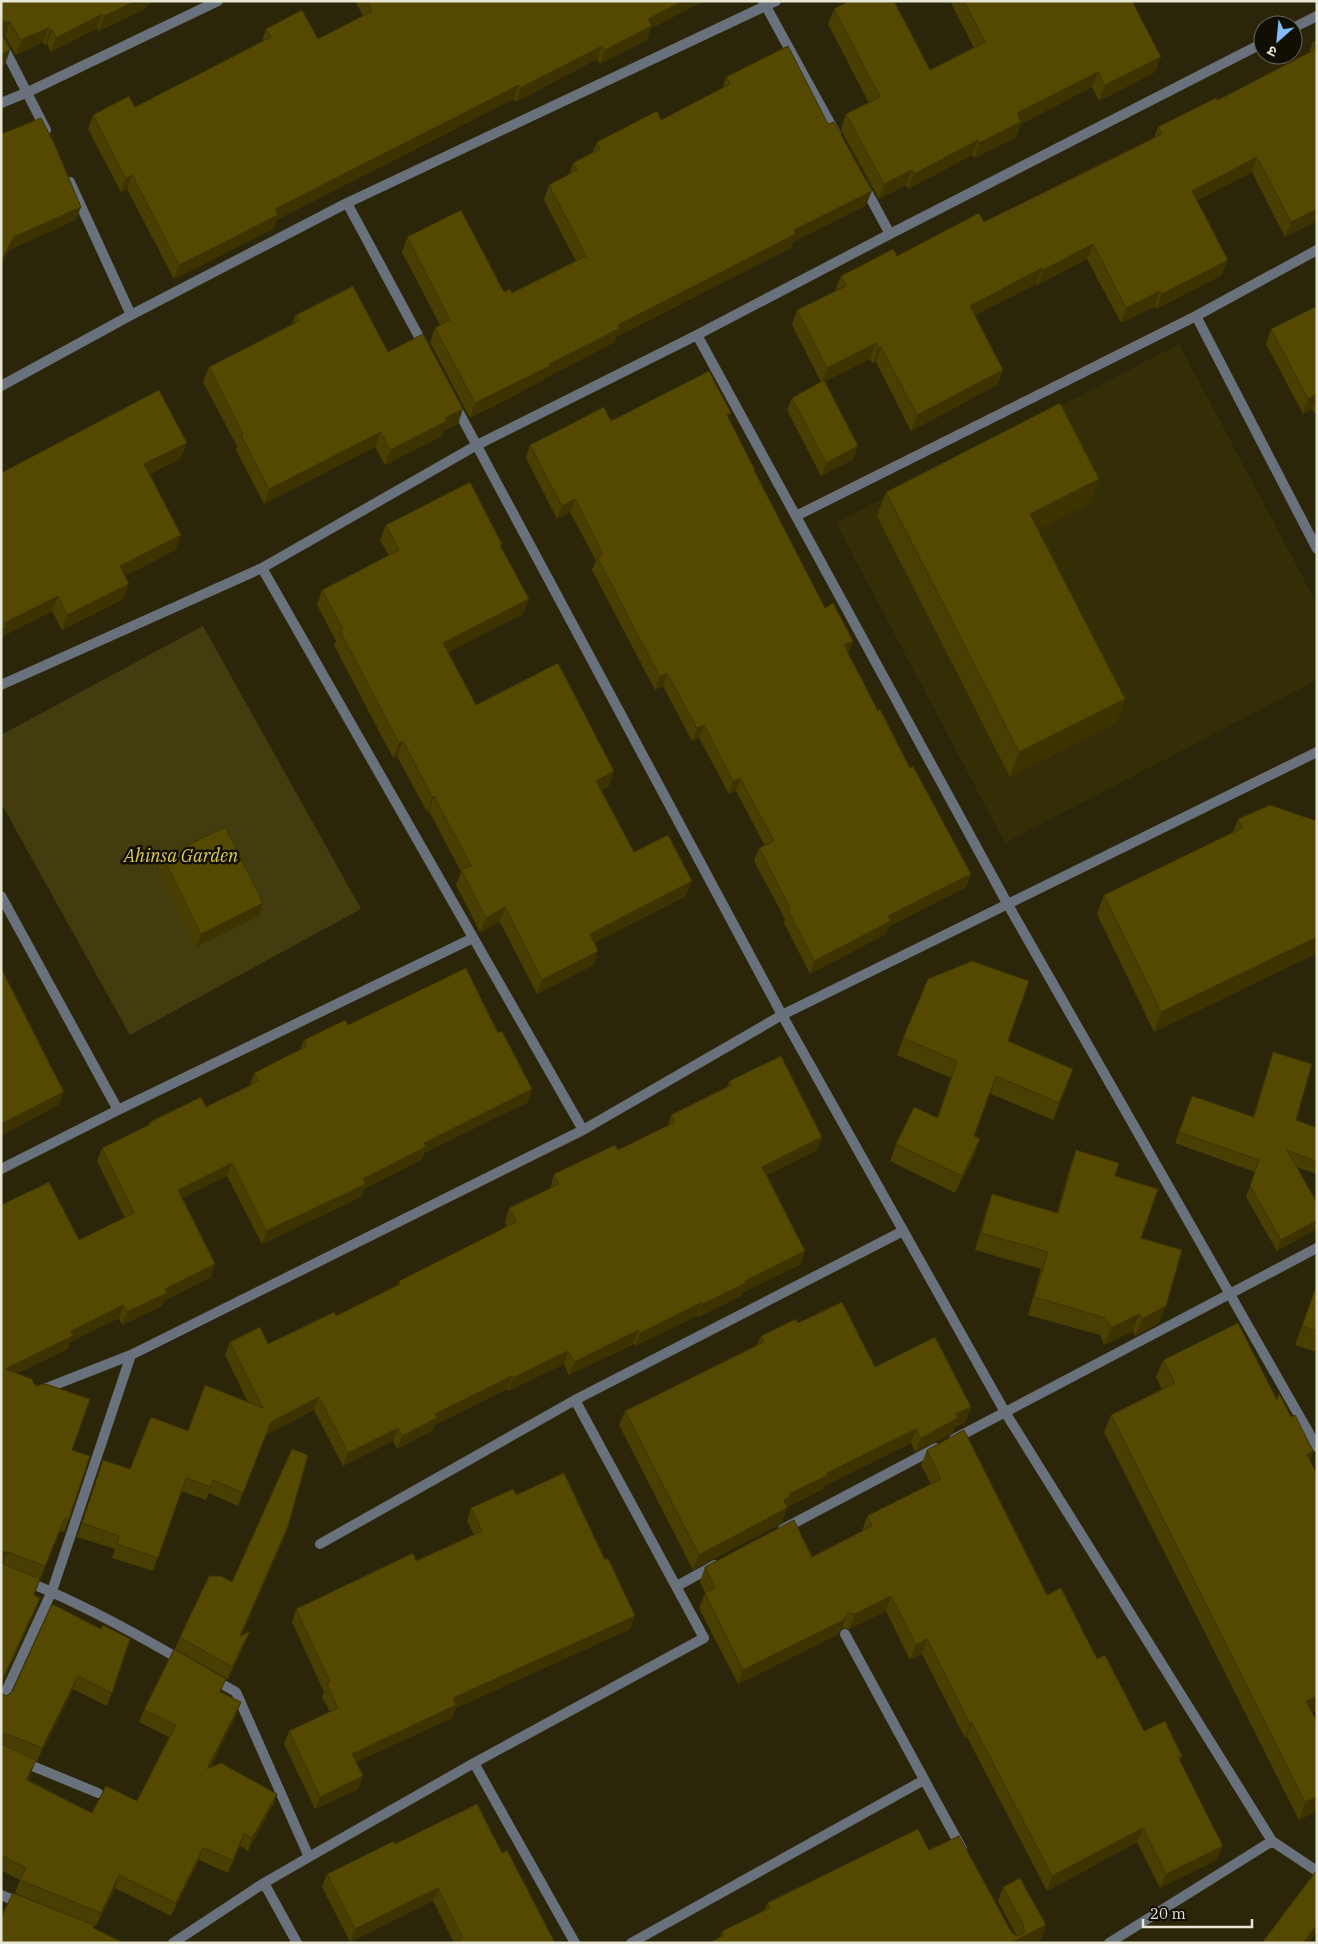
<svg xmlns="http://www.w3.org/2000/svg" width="1318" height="1944" font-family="'IBM Plex Serif','Noto Sans Devanagari',serif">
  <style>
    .built { fill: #342e07 }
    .green { fill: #433c0f }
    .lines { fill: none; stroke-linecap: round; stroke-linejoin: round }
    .street { stroke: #68717c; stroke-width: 10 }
    .wall { fill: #493f02 }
    .shaded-wall { fill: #3c3301 }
    .building { fill: #554902; stroke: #3c3301 }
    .labels { text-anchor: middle; stroke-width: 5; stroke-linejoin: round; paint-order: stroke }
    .park-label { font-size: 18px; font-style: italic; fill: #ddc858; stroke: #110f04 }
  </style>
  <rect width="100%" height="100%" fill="#2b2609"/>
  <path class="built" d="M1179,344l138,260v76l-312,163 -169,-320z"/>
  <path class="green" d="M203,626l158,283 -231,126 -129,-232v-68z"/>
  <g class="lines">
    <path class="street" d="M763,1l73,133
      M1293,28l24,-12
      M1,42l45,88
      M1,103l27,-11 190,-91
      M70,182l61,133
      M863,184l27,50
      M347,203l78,145
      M1196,316l121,233
      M697,335l310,568 310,544
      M1,386l130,-71 216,-112 429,-202
      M454,403l328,612 223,397 267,429 45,30
      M796,516l400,-200 121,-66
      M262,568l321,562
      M1,685l261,-117 215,-123 220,-110 193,-101 373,-191
      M1,896l117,214
      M1,1169l117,-59 355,-172
      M39,1391l92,-36
      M954,1439l363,-191
      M783,1529l153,-81
      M320,1544l255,-144 328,-169
      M1,1571c65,25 120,54 180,89
      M677,1586l38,-21
      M845,1634l117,215
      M213,1679l23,13 73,165
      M1,1702l51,-111 79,-236 452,-225 199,-115 535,-263
      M1,1753l97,40
      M474,1763l101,180
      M264,1883l33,60
      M1,1895l22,9
      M173,1943l91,-60 45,-26 165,-94 230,-125 -129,-238
      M631,1943l293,-163
      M1109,1943l163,-102"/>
  </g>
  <path class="wall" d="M1,1h154l-9,5 -1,3 -46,22 -2,-3 -46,24 -4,-8 -2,1 -2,-3 -27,13 -11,-19h-2l7,14 -5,14 -4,2z
    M355,1h349l-54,28 -3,11 -47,24 -3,-5 -81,43 -2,-3 -238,121 -3,9 -99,50 -47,-90 -6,3 -33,-63 5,-14 42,-8 127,-65 4,-13 52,10 45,-23z
    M950,1h182l23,71 -56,29 -7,-14 -71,37 -5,13 -42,21 -2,-3 -64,34 -2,-4 -27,14 -38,-69 5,-16 23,-11 -41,-79 6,-15 96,61 44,-22z
    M1317,40v181l-32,16 -33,-65 -55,28 31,60 -6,15 -66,34 -1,-3 -34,17 -34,-64 -50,26 -1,-1 -61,31 28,55 -6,15 -86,46 -35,-69 -3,1 -3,-4 -45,22 29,78 -33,17 -34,-66 5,-12 29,-16 -29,-57 5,-15 38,-19 6,-15 56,-20 87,-34 170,-84 4,-11 60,-27 91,-47 4,-11z
    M726,77l140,128 -73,37 -2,6 -175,89 -1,5 -70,36 -1,2 -74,38 -40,-76 5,-14 5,-3 -38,-73 5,-15 97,55 8,1 64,-32 -32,-61 5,-15 20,-10 4,-12 20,-11 4,-10 64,-22 61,-31z
    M1317,306v111l-5,-8 -9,5 -37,-70 5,-15z
    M296,315l92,37 70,72 -15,7 -1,5 -57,29 -10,-18 -111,57 -28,-54 1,-4 -34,-64 6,-15 83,-43z
    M729,419l25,53 71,136 28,33 -5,13 30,57 93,163 -5,13 -76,39 -4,8 -76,40 -26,-51 1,-4 -31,-58 5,-13 6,-2 -29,-55 -7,3 -30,-56 -7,3 -29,-55 -8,4 -63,-120 4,-9 -26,-49 -13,7 -31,-61 4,-13 81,-24z
    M181,458l-31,16 31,61 -6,15 -50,26 4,8 -6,15 -61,31 -10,-19 -49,25 -2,-163z
    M886,492l204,11 -52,27 87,169 -9,24 -106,54 -133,-261z
    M386,525l116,19 -1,3 22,67 -75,38 28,53 133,81 -8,4 33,62 52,44 -92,47 4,8 -5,14 -56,29 -37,-72 -20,10 -24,-47 5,-13 -32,-61 -2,1 -30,-56 -4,2 -59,-113 2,-4 -19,-36 5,-15 67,-34 -9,-16z
    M1238,819l79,2v132l-163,79 -57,-118 7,-19 129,-63z
    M163,857l100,46 -4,13 -63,31 -38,-77z
    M348,1025l150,8 34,56 -4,13 -104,51 -3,7 -57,29 -3,8 -99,47 -35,-68 -45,22 33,66 -4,13 -47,24 -2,5 -40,19 -3,-7 -49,24 -2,7 -51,24 17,11 38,66 -3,69 -5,13 -4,-1 -20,48 -6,16 6,3 -5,13 -34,74v-480l78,35 46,-22 -28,-57 5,-13 46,-23 2,-3 56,-15 44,-22 4,-12 46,-23 4,-10z
    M903,1038l105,3 59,45 -14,34 -64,-27 -15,43v20l-19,37 -65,-32 6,-17 41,-26 14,-40 -54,-23z
    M1273,1052l23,68 21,8v46l-21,-7 21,36 -40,48 -31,-54 9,-25 -80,-29 17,-47 61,21z
    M729,1081l93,56 -5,13 -50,25 38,76 -4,13 -59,29 -1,3 -43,21 -1,-1 -62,30 -1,-2 -65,31 -5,-11 -56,27 -1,-2 -72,36 -3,6 -35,18 -4,-8 -50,25 -29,-56 -48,25 -28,71 -29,-13 -3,7 -25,-9 -28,80 -41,-13 3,-9 -38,-12 22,-63 31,-5 58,-38 60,-29 -23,-47 5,-13 38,2 68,-28 61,-31 2,-4 108,-54 -2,-5 4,-14 41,-19v-1l4,-14 64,-24 50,-24 3,-11 56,-27z
    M1076,1150l39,26 26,62 18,85 -24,13 -2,-5 -29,14 -4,-10 -72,-20 13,-46 -66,-19 11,-39 6,-17 65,19 13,-46z
    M1317,1284v68l-22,-7z
    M798,1323l77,44 96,40 -6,15 -10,5 -2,6 -38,19 -4,-9 -87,43 -1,3 -36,18 -5,16 -89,47 -74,-145 6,-14 132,-66 4,-9z
    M1163,1360l114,40 14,17 22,34 -3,10 7,13v236l-5,3 5,98 -18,9 -195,-388 7,-17 51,-26 -6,-12z
    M927,1450l120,145 50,64 47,72 38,25 -2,4 37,100 -57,28 -23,-46 -90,49 -80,-154 -2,1 -43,-84 -12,6 -24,-49 -37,18 -7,-1 -4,6 -100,50 -39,-76 6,-15 -5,-11 5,-15 107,-10 50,-26 5,-15 64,-32 -10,-19z
    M516,1495l114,134 -174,79 -4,10 -96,44 7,14 -5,13 -43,20 -31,-65 5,-13 41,-19 -8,-15 2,-5 -32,-70 4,-13 120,-48 58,-26 -7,-14 4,-13z
    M288,1526l-4,12 -43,97 4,8 -17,36 -53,-30 5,-12 52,-55z
    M101,1629l29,10 -23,67 -34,-17 -36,72 -1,-1 -8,20 64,33 45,-12 32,-64 -30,-15 5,-12 77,-17 20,9 -5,13 -26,53 67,26 -5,13 -24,44 -8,-5 -12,27 -29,-13 -28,56 -56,-28 -19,38 -81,-33 5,-13 -19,-10v-177l5,3z
    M395,1844l107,9 53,90h-101l-21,-42 -83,41 -28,-55 5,-13z
    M929,1850l83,83 5,3 -19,-35 5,-14 43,38 -5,14 -8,4h-324l11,-6 2,-6 43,-21 2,-7z"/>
  <path class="shaded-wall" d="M136,1h19l-9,5 -1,3 -46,22 5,-15z
    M683,1h21l-54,28 -3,11 -47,24 5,-14 43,-31z
    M102,14l-5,14 -46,24 5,-14z
    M2,22h8l-5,14h-4v-12z
    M48,28l-5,14 -27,13 5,-15z
    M52,30l-5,14 -2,1 5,-14z
    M602,46l-5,13 -81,43 4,-14z
    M10,50l-5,14 -4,2v-11z
    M1161,57l-6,15 -56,29 6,-16z
    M1098,72l-6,15 -71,37 -5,13 -42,21 5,-15 38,-30z
    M519,85l-5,14 -238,121 -3,9 -99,50 5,-14 96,-56z
    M978,140l-6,15 -64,34 6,-15z
    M1257,157l-5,15 -65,34 5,-15z
    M912,170l-6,15 -27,14 5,-15z
    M132,175l-5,14 -6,3 5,-13z
    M872,191l-6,14 -73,37 -2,6 -175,89 -1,5 -70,36 -1,2 -74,38 5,-15 74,-39 69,-39 176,-95z
    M81,207l-5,13 -66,30 -9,15v-4l13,-24z
    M1317,209v12l-32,16 6,-15z
    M1093,244l-6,15 -50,26 6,-15z
    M1228,260l-6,15 -66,34 6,-15z
    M1042,268l-6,16 -72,37 6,-15z
    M1160,291l-5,15 -34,17 5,-15z
    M876,343l-6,16 -48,24 5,-15z
    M881,347l-5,15 -3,1 5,-15z
    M1003,370l-6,15 -86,46 6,-16z
    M1317,394v2l-5,13 -9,5 5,-15z
    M463,409l-5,15 -15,7 -1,5 -57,29 5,-15 55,-32z
    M381,432l-6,15 -111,57 5,-15z
    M187,443l-6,15 -42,22 5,-16z
    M858,446l-4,13 -33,17 5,-13z
    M1099,479l-9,24 -69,36 9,-25z
    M575,499l-5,13 -13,7 5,-13z
    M181,535l-6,15 -61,32 6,-16z
    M129,584l-6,15 -61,31 5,-15z
    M58,596l-6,15 -49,25 -2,5v-11l3,-7z
    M529,599l-6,15 -85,44 5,-15z
    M853,641l-5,13 -4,-9z
    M667,673l-4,13 -8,4 5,-13z
    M1125,699l-9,24 -106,54 9,-25z
    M704,725l-5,13 -7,3 5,-13z
    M403,741l-6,15 -4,2 6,-15z
    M614,771l-5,15 -18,9 5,-14z
    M740,778l-4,13 -7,3 4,-13z
    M434,796l-5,15 -2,1 5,-15z
    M971,874l-5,13 -76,39 -4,8 -76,40 4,-13 74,-45z
    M692,881l-6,15 -102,52 6,-14z
    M263,903l-4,13 -63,31 5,-13z
    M505,907l-5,15 -20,10 6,-14z
    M1317,937v16l-163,79 7,-20z
    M598,951l-5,14 -56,29 5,-14z
    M1073,1069l-6,17 -14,34 6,-17z
    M532,1089l-4,13 -104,51 -3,7 -57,29 -3,8 -99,47 4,-13 97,-52 61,-36z
    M64,1092l-5,13 -57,30 -1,1v-12z
    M822,1137l-5,13 -60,30 5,-13z
    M980,1139l-6,17 -19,37 7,-17z
    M232,1163l-5,13 -54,27 5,-13z
    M1317,1220v9l-40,22 4,-11z
    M805,1251l-4,13 -59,29 -1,3 -43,21 5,-13 42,-23z
    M215,1264l-4,13 -47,24 -2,5 -40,19 5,-13 38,-23z
    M702,1302l-5,14 -62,30 5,-13z
    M123,1305l-4,13 -49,24 -2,7 -67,32 4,-12 66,-38z
    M1166,1306l-7,17 -24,13 7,-17z
    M1139,1314l-6,17 -29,14 7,-17z
    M638,1330l-4,14 -65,31 5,-13z
    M568,1351l-4,13 -56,27 5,-13z
    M512,1376l-5,13 -72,36 -3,6 -35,18 5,-13 33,-22z
    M319,1397l-5,13 -48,25 -28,71 33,-84z
    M971,1407l-6,15 -10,5 -2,6 -38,19 6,-14 35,-24z
    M398,1428l-5,13 -50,25 5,-13z
    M916,1429l-5,14 -87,43 -1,3 -37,18 1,1 -5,15 -89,47 6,-15 85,-55 5,-6 38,-21z
    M1313,1451l-6,18v-14z
    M288,1526l-4,12 -48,110 4,-12z
    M2,1552h6l-5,12 -2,1z
    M891,1596l-5,15 -37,18 6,-15z
    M40,1598l-5,13 -34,74v-3z
    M847,1613l-5,15 -4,6 -100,50 5,-14z
    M635,1616l-5,13 -174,79 -4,10 -104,48 4,-12 101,-56z
    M250,1631l-5,12 -17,36 4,-12z
    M927,1639l-5,15 -12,6 6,-15z
    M78,1676l-5,13 -36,72 5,-13z
    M1317,1696v14l-17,9 6,-18z
    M241,1702l-5,13 -34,67 5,-13z
    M972,1723l-5,14 -2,1 5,-14z
    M5,1733l-4,11v-8z
    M36,1760l-5,13 -10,19 5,-12z
    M363,1776l-5,13 -43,20 5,-12z
    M277,1794l-5,13 -24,44 4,-13z
    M1317,1797v14l-18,9 6,-18z
    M1143,1828l-6,14 -90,49 5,-15z
    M244,1833l-4,13 -12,27 5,-13z
    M1223,1846l-6,14 -57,28 6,-14z
    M203,1848l-4,12 -28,56 5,-13z
    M119,1875l-4,13 -19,38 5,-13z
    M438,1888l-5,13 -83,41 5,-13z
    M1046,1925l-5,14 -8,4h-22z
    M1317,1925v7l-8,11h-6z"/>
  <path class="building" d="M1,1h135l-32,15 -2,-2 -46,24 -4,-8 -2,1 -2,-3 -27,12 -11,-18h-8l-1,2z
    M367,1h316l-35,18 4,7 -47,24 -3,-4 -82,42 -1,-3 -244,124 3,6 -99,50 -47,-90 -6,4 -33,-64 36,-19 6,11 136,-70 -5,-8 36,-19 16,29 54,-28z
    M849,1h45l36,69 55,-28 -21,-41h168l29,56 -56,28 -7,-13 -81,41 4,9 -42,21 -1,-3 -64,34 -2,-4 -28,14 -38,-70 34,-17 -46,-88z
    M1,33l9,17 -9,5z
    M1317,40v169l-26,13 -34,-65 -65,34 36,69 -66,34 -2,-3 -34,17 -33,-64 -50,26 -1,-2 -72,38 33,64 -86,45 -36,-68 -3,1 -2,-5 -49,25 -30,-58 49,-24 -5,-10 52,-27 4,7 82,-43 5,9 178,-88 -4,-7 58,-29 2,2 98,-51 -3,-7z
    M788,46l40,78 6,-2 38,69 -78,39 2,4 -178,91 2,3 -71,36 1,2 -75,37 -40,-75 15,-8 -43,-83 54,-27 43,82 6,-3 2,4 74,-37 -37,-71 28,-15 -4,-7 27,-14 -3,-7 60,-31 4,9 69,-36 -4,-7z
    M41,118l13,25 27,64 -67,30 -13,24v-127z
    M353,286l35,66 35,-18 40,75 -18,9 2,3 -57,29 -9,-18 -112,57 -28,-54 2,-1 -34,-67 90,-46 -3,-6z
    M1317,306v88l-9,5 -37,-70z
    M709,371l22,42 -4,2 28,55h-1l71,138 8,-5 20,38 -9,4 34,66 2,-2 30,59 3,-2 58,108 -83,42 3,5 -77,40 -26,-51 2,-2 -31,-60 15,-7 -34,-63 -7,3 -29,-56 -7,3 -30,-55 -7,4 -63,-120 6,-3 -28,-55 -13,7 -32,-61 74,-38 7,14z
    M824,380l34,66 -32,17 -34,-65z
    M159,390l28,53 -43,21 37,71 -61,31 9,18 -62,31 -9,-19 -54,27 2,4 -5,3v-157z
    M1060,403l39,76 -69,35 95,185 -106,53 -133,-260z
    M470,482l32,62 -2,1 29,54 -86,44 33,62 82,-42 56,108 -18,10 38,71 34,-17 24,46 -102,53 8,17 -56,29 -37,-73 -19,11 -25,-48 10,-4 -37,-70 -2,1 -29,-56 -4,2 -59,-112 3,-2 -21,-39 77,-40 -13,-25z
    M1270,805l47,16v116l-156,75 -57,-117 138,-67 -4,-9z
    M225,827l38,76 -62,31 -38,-77z
    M972,961l57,20 -21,60 65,28 -14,34 -63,-27 -22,60 6,3 -18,37 -66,-32 18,-37 24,11 19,-57 -54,-23 25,-59z
    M1,968l63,124 -63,32z
    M466,968l32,65 4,-2 30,58 -108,54 2,4 -63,32 3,5 -100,47 -34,-68 -54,27 37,74 -50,25 2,4 -40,19 -4,-7 -52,26 2,5 -68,33 27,10 2,5 3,2 9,-2 44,15 -18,51 18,6 -21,63 -4,-1 -20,48 -37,-14h-6l-1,1v-348l48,-23 30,58 55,-27 -32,-65 49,-24 -1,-2 51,-25 5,10 53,-26 -5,-8 53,-27 -3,-6 41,-20 3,5z
    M1273,1052l39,12 -16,56 21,8v34l-30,-12 30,53v17l-36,20 -31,-54 9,-26 -80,-28 13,-36 62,21z
    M781,1056l41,81 -60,30 43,84 -60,30 1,2 -43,21 -1,-2 -62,31 -2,-3 -64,32 -6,-11 -55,27 -1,-2 -77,38 2,4 -35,18 -4,-8 -50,25 -29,-56 -48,25 -28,71 -30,-13 -2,7 -25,-9 -28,80 -41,-14 2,-8 -37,-13 21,-63 27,9 21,-52 37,14 17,-46 58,23 -33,-66 30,-15 8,17 66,-32 2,4 64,-32 -1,-3 117,-59 -7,-14 50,-24 -5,-10 61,-29 3,5 57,-28 -4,-7 60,-30 -2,-4z
    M1076,1150l43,13 -4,13 43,13 -17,49 41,12 -16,56 -24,13 -3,-5 -28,14 -5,-10 -72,-21 14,-45 -67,-19 11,-39 66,19z
    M1317,1284v47l-15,-5z
    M842,1302l33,65 60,-30 36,70 -15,7 2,4 -37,20 -5,-9 -89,44 1,2 -39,19 1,3 -6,3 3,8 -88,47 -74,-144 139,-69 -3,-6 35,-17 2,4z
    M1238,1323l39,77 2,-7 12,24 4,-2 18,36 -6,4 10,19v222l-11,5 11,21v75l-12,5 -194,-387 64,-32 -12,-23z
    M964,1430l83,165 14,-7 36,71 8,-4 39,76 21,-10 17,35 -4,1 45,89 -57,28 -23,-46 -91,48 -80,-153 -2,1 -43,-85 -11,6 -25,-49 -36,18 -8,-1 -3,7 -101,50 -38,-77 10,-5 -10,-21 89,-47 18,37 60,-31 -5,-10 74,-37 -14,-29z
    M292,1449l16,6 -20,71 -48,110 10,-5 -18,36 -52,-30 29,-61h12l11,6z
    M564,1473l41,87 3,-2 27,58 -182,82 3,7 -104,49 11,22 -43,21 -31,-66 49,-23 -11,-24 3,-2 -34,-73 117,-56 3,8 66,-30 -11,-23 42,-19 3,6z
    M1,1562l2,2 37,15 -6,16 6,3 -39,84z
    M52,1604l49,25 2,-4 27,14 -18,54 -34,-17 -36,72 -37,-15 -4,3v-43l5,3 6,-4z
    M174,1649l52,30 -6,13 21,10 -34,67 14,-6 56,31 -25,44 -8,-5 -11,27 -30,-12 -27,55 -57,-28 -18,38 -81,-33 6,-12 -25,-13v-111l35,16 -10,20 66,33 14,-27 31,15 39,-76 -32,-15z
    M477,1804l25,49 5,-3 48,93h-101l9,-5 -25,-50 -83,41 -28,-55 67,-33 1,3z
    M918,1829l11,21 30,-14 53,97 5,3 7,-3v-7l-21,-39 17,-9 26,47 -35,18h-302l15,-8 -2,-4 48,-23 -3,-5z
    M1316,1871l1,1v53l-14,18h-41z
    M13,1893l81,32 -1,3 31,15h-123v-26z"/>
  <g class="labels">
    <g class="park-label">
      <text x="181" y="862">Ahinsa Garden</text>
    </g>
  </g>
  <rect width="1318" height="1944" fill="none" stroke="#e8e6d5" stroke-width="5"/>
  <g transform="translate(1278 40) rotate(207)"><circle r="24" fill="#110f04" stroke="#676558"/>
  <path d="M0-4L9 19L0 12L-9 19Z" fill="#83bcfb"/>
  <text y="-8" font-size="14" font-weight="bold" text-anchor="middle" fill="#e8e6d5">उ</text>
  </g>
  <path d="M1143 1919v8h109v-8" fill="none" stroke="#e8e6d5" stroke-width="2.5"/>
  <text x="1150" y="1919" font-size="15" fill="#e8e6d5" stroke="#110f04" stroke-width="4" paint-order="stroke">20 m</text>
</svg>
